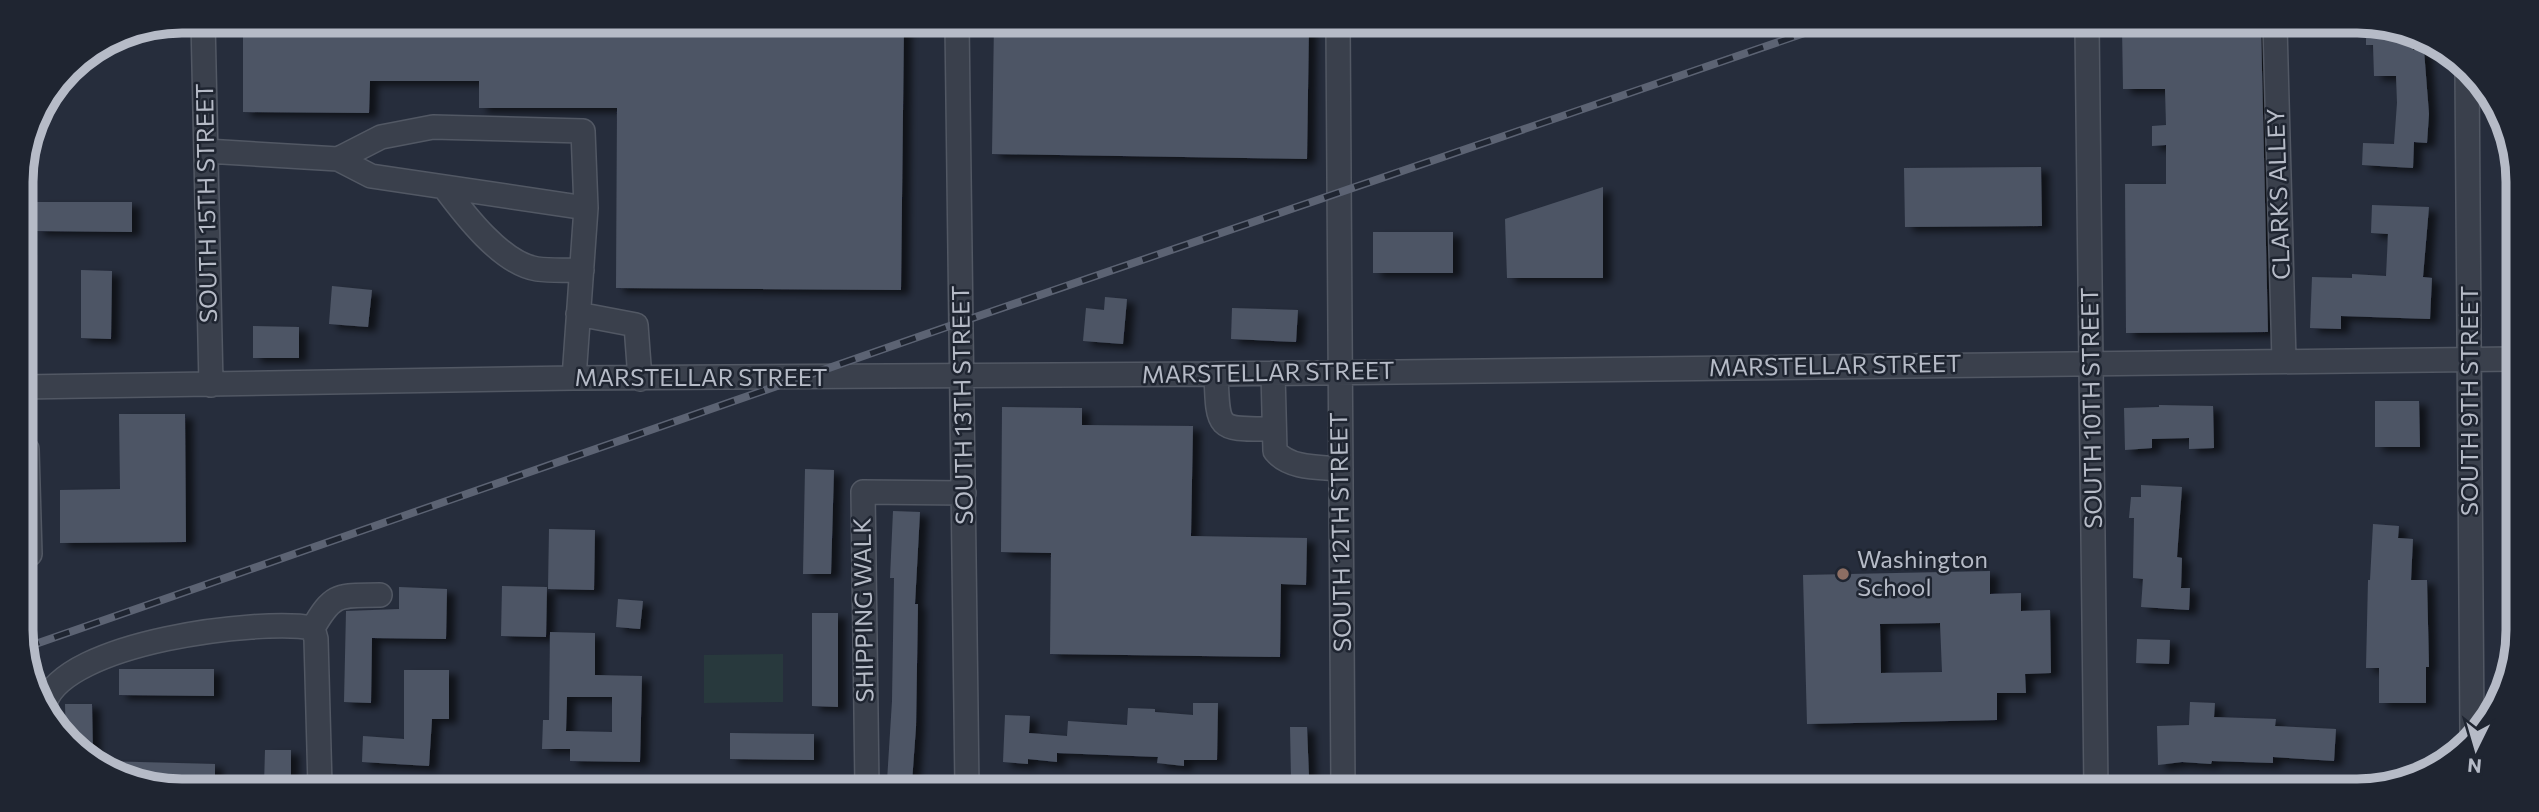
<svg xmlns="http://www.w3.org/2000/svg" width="2539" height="812" font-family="Commissioner,sans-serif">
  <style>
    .green { fill: #28393d }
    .building { fill: #4d5565; fill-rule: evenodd; filter: url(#shadow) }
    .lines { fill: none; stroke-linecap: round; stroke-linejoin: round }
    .minor-casing { stroke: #525864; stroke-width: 26 }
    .minor { stroke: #3a404c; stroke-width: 23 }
    .rail-casing { stroke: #5c6373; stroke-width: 8 }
    .rail { stroke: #1f2531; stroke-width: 5; stroke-dasharray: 16; stroke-linecap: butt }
    .education-dot { fill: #8d6e63; stroke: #1f2531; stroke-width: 2.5 }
    .labels { text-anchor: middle; stroke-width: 5; stroke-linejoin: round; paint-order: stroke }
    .street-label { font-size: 24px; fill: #b6bbc7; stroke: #1f2531 }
    .poi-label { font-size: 24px; fill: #b6bbc7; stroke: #1f2531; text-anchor: start }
    .rim { fill: none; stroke: #b6bbc7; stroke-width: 9 }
  </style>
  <defs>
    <filter id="shadow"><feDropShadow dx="8" dy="4.5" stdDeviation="3.5" flood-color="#0009"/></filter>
  </defs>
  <rect width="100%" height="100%" fill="#262d3c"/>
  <path class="green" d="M783,654v48l-79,1v-48z"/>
  <path class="building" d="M243,21l661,2 -3,267 -285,-2 1,-180h-138v-27h-109l-1,32 -126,-1z
    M994,23l315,1 -2,135 -315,-5z
    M2122,26h139l7,306 -142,1 -1,-149h41v-39l-14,1v-20l14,-1 -1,-36h-42z
    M2366,27h33l13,8 1,15h11l5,64 -2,29 -13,-1 -1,26 -51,-3 1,-22 31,1 3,-41 -1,-27h-22l-1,-31h-7z
    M2041,167l1,59 -137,1 -1,-59z
    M1603,187v91h-96l-2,-59z
    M36,202h96v30l-96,-1z
    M2372,205l57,2 -6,70 9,1 -2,41 -89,-3v13l-31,-1 2,-51 40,1v-4l34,2 2,-42 -17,-1z
    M1373,232h80v41h-80z
    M81,270l31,1 -1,68 -30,-1z
    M332,286l40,4 -4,37 -39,-3z
    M1105,297l22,2 -4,45 -40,-3 3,-33 18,2z
    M1232,308l66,2 -2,32 -65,-3z
    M253,326l46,1v31h-46z
    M2375,401h44l1,46h-45z
    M2159,405l54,1 1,42 -25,1v-11l-37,1v9l-27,2 -1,-42 35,-1z
    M1002,407l80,1v17l111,1 -2,110 116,2 -1,47 -25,-1 -1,73 -230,-3 1,-101 -50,-1z
    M119,414h66l1,128 -126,1v-53l60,-1z
    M805,469l29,1 -3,104h-28z
    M2141,485l41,2 -5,70 5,1 -1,30h9l-1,22 -48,-3 2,-28 -10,-1 1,-60h-5l2,-21h10z
    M893,511l27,1 -5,92h3l-2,123 -4,55 -25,-1 5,-80 2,-123h-4z
    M2373,524l26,2 -1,12 15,1 -2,41h16l2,87h-3v36h-47v-35h-13l2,-88h2z
    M549,529l46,1 -1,60 -46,-1z
    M1990,571v23l31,-1v18l29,-1 1,63 -26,1 1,19h-29v27l-190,4 -4,-149zM1940,623l2,49 -61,1 -1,-49z
    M502,586l45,1 -1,50 -45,-1z
    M399,587l48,2 -1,50 -74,-1 -1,65 -27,-1 2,-91 53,-2z
    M618,599l25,2 -3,28 -24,-2z
    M812,613h26v94l-26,-1z
    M550,632l45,1v42l47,1 -2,86 -70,-1v-12h-28l1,-29h6zM567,697h45v35l-46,-1z
    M2137,639l33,1 -1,24 -33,-1z
    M119,669h95v27l-95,-1z
    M404,670h45v49h-17l-3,47 -67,-4 1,-26 41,3z
    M2190,702l25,1 -1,14 62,2 -1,7 61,3 -2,32 -61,-4v6l-61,-2 -1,3 -29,-2 -24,3 -1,-39 32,-1z
    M1193,703h25l-1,57h-33v6l-27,-3 1,-6 -101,-4v9l-29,-3v5l-25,-2 2,-47 25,1 -1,17 38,3 1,-15 59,4 1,-17 27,1v3l38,3z
    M65,704h27l1,52 -27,-17z
    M1290,727h17l2,50 -18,1z
    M730,733l84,1v26l-84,-1z
    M265,750h26v36h-27z
    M101,761l114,3v22l-75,-1z"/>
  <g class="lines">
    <defs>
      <path id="minor" d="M203,21l8,364
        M957,23l10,764
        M1338,24l5,764
        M2087,26l9,764
        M2275,26l9,335
        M2467,69l5,663
        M206,151l132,8 43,-22 52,-10 150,4 3,77 -12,170
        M338,159l33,17 215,32
        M444,187c20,27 58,77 93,82 15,2 30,1 45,1
        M578,314l58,11 4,54
        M1273,373l2,78c15,18 44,16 66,18
        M1216,374c2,58 1,55 58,55
        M23,387l551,-9 642,-4 1298,-15
        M23,449h4l3,105
        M313,628c21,-37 27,-32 67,-33
        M45,703c20,-61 214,-85 268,-75l3,11 4,147
        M867,787l-4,-295 101,1"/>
    </defs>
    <use href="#minor" class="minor-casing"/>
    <use href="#minor" class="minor"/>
    <defs>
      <path id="rail" d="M24,648l937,-326 867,-297"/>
    </defs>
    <use href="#rail" class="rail-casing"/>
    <use href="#rail" class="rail"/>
  </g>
  <circle class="education-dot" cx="1843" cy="574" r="7"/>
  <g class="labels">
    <g class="street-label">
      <text transform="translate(2279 194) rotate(-92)" y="8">CLARKS ALLEY</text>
      <text transform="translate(207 203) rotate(-91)" y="8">SOUTH 15TH STREET</text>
      <text transform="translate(1835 366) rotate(-1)" y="8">MARSTELLAR STREET</text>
      <text transform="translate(1268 373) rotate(-1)" y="8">MARSTELLAR STREET</text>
      <text x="701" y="386">MARSTELLAR STREET</text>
      <text transform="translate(2470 401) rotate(-90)" y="8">SOUTH 9TH STREET</text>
      <text transform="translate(963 405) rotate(-91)" y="8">SOUTH 13TH STREET</text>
      <text transform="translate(2092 408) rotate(-91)" y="8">SOUTH 10TH STREET</text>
      <text transform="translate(1341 532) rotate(-91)" y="8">SOUTH 12TH STREET</text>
      <text transform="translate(864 610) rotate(-91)" y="8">SHIPPING WALK</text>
    </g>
    <g class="poi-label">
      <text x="1857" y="568">Washington<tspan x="1857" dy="28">School</tspan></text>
    </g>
  </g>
  <path d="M0 0H2539V812H0ZM182 33H2357A149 149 0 0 1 2506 182V630A149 149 0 0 1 2357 779H182A149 149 0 0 1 33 630V182A149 149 0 0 1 182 33Z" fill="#1f2531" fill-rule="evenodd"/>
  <path class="rim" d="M182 33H2357A149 149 0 0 1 2506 182V630A149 149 0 0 1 2357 779H182A149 149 0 0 1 33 630V182A149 149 0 0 1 182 33Z"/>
  <g transform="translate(2476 749) rotate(185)" stroke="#1f2531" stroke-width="5" paint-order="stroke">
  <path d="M0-5L12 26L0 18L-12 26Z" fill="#b6bbc7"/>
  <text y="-10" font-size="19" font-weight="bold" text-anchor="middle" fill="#b6bbc7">N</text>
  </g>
</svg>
